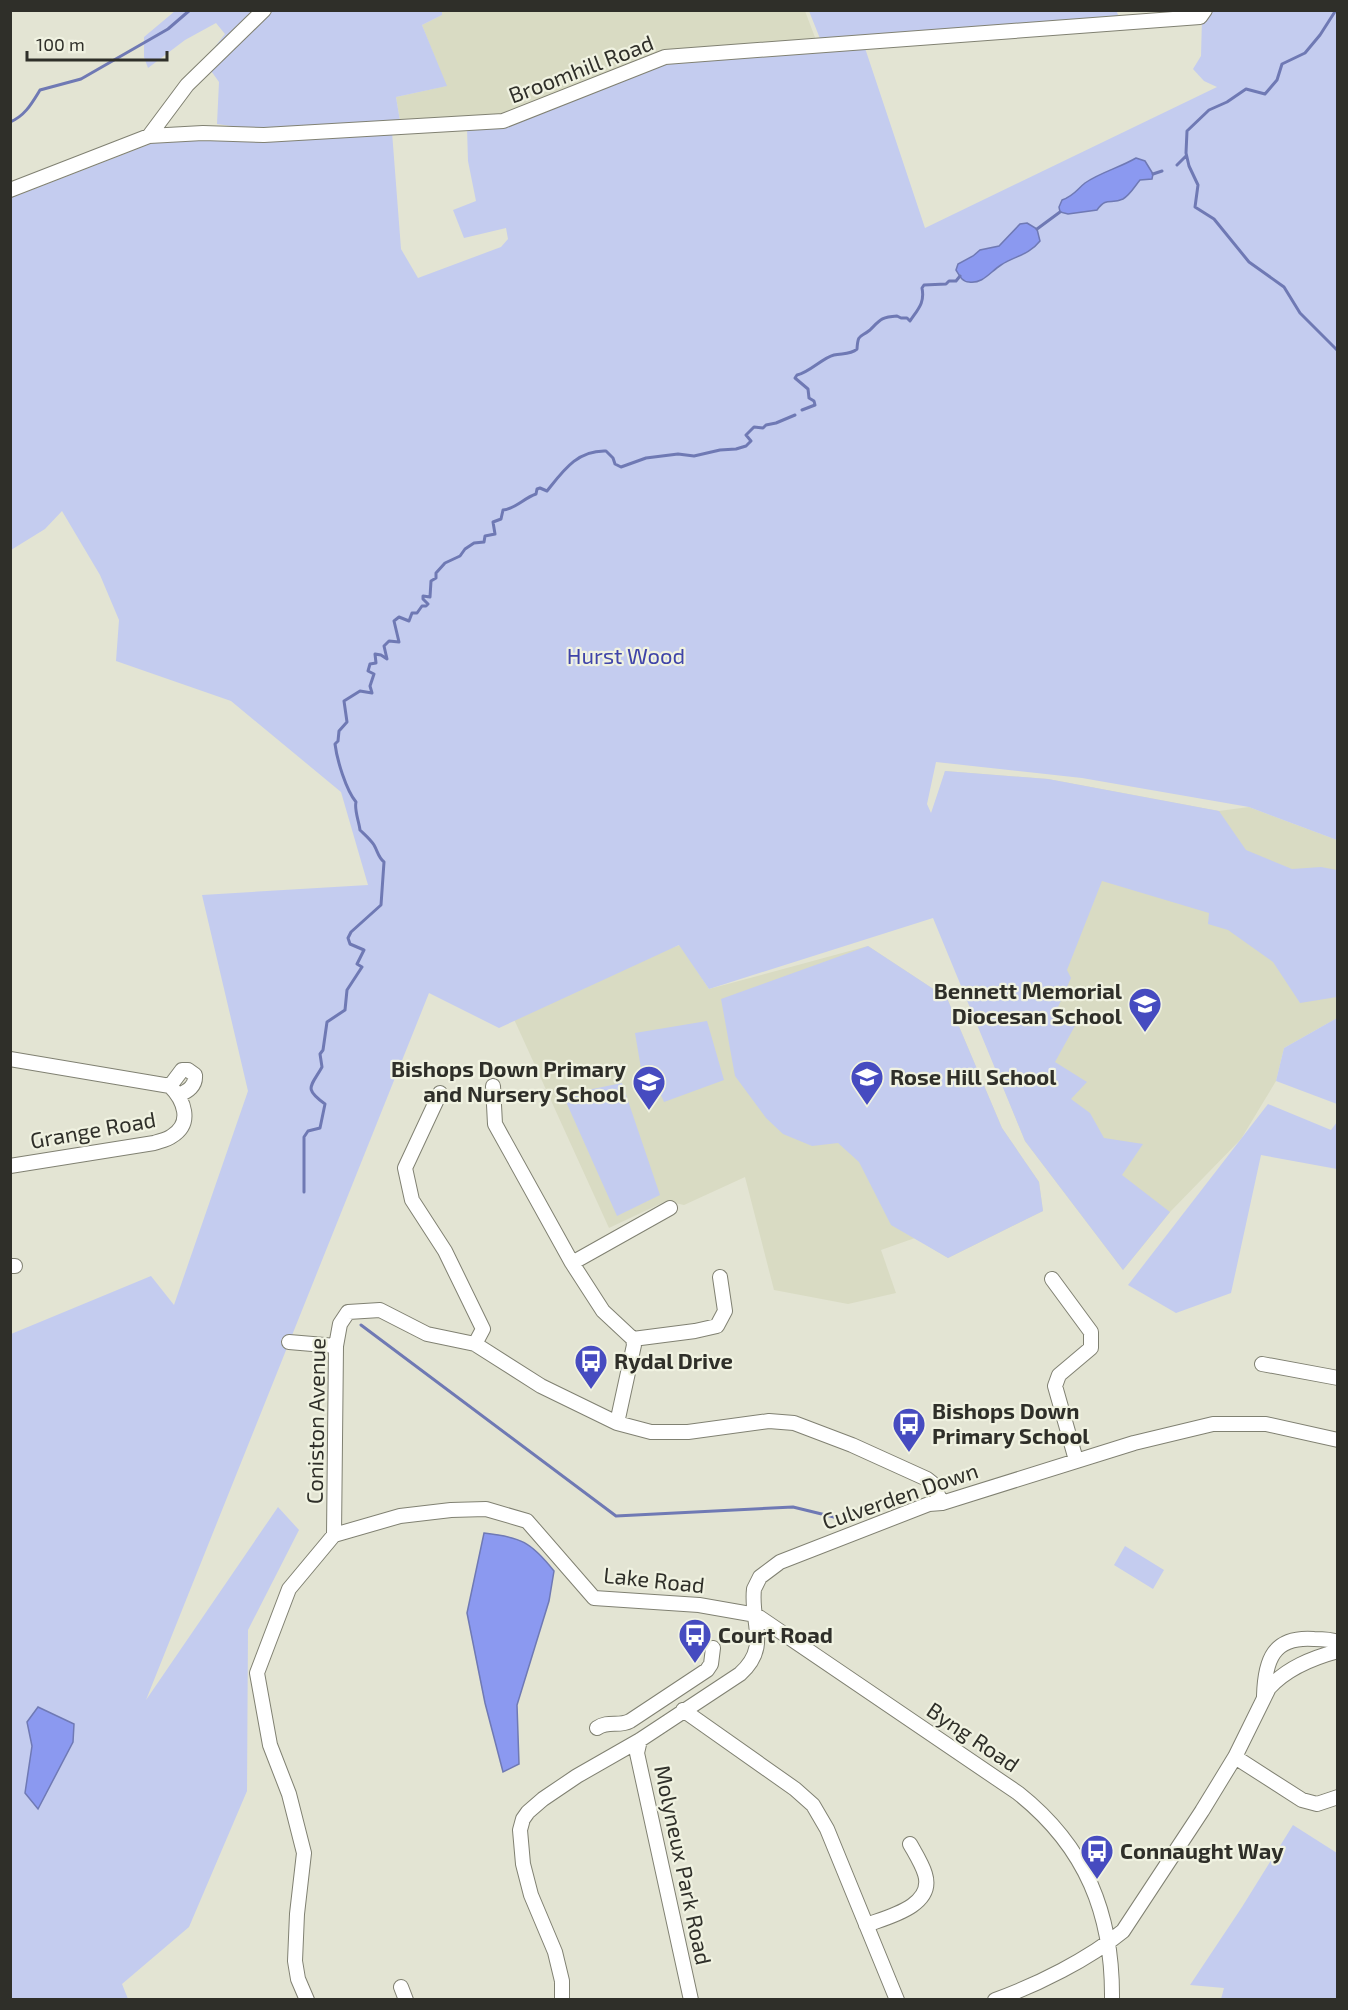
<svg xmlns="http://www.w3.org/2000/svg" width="1348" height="2010" font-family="'Exo 2',sans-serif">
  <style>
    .built { fill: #d9dbc3 }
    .green { fill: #c4ccef }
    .water { fill: #8b99f0; stroke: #6f79b4; stroke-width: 1.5 }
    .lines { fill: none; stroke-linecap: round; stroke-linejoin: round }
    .stream { stroke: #6f79b4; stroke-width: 3 }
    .minor-casing { stroke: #808172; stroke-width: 16 }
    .minor { stroke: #fff; stroke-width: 14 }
    .labels { text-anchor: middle; stroke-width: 4.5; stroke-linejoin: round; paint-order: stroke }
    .street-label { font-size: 22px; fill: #2f2f29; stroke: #f0f2e1 }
    .park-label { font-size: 22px; fill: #3f44a9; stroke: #f0f2e1 }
    .poi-label { font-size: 22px; font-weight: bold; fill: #2f2f29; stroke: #f0f2e1; text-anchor: start }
  </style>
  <rect width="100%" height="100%" fill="#e3e4d3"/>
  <path class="built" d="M442,11h363l11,29 -150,11 -160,64 -106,6 -4,-24 50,-11 -24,-61 20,-10z
    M945,771l103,8 171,32 30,-4 88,33v178l-53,30 -8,33 -35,58 -71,73 -47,58 -98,-129 -107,-263z
    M680,945l29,44 159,-43 79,52 55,130 37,54 4,29 -95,47 -33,-20 -34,12 15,43 -48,11 -74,-14 -29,-113 -61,28 -18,-4 -57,27 -101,-222z"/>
  <path class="green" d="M1116,10l3,7 -298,24 -12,-30z
    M175,11h267v4l-20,10 25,61 -51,11 4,24 -133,10 -50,-7 2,-42 -15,-21 21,-27 -9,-11 -31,17 -37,28 -4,-11v-20z
    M1214,11h123v829l-88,-33 -167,-29 -146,-16 -9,42 4,9 14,-42 103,8 171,32 27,39 46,19 29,-2 16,3v127l-37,6 -27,-41 -45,-32 -20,-6 1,-11 -107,-32 -35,89 4,8 -17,38 22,8 -21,38 32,20 -16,17 19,14 14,25 39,6 -21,31 48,37 -47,58 -98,-129 -92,-223 -224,71 -30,-44 -180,83 -70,-35 -283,707 132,-193 21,23 -51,100 -1,161 -58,136 -67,57 6,15 -117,1v-666l140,-58 23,29 74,-214 -46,-196 166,-10 -27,-93 -110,-91 -115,-40 3,-41 -19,-45 -38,-64 -17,18 -34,21v-352l147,-57 234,-9 9,117 17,29 83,-31 7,-8 -2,-11 -42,10 -11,-28 23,-9 -8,-40 -1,-33 194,-63 204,-17 60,180 292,-141 -13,-6 -11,-12 8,-13 1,-38z
    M868,946l79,52 55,130 37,54 4,29 -95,47 -57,-33 -32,-63 -21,-19 -26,3 -29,-12 -17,-16 -31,-42 -14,-77z
    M1337,1018v86l-61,-23 8,-33z
    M707,1021l17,59 -60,22 -5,-11 -15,-5 -9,-53z
    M622,1083l38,112 -43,21 -54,-121z
    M1268,1104l63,26 6,-8v47l-76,-14 -30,138 -55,20 -48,-28z
    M1125,1546l39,24 -11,19 -39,-24z
    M1293,1825l44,28v146h-116l3,-11 -34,-3 52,-78z"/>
  <path class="water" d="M1136,158l9,3 8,13 -1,5 -12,1c-5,6 -10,15 -17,19 -12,6 -16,-3 -26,11l-29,4 -8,-2 -1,-5 3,-7c13,-5 14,-10 23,-17 14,-10 36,-16 51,-25z
    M1027,223l10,6 3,12c-11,14 -25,15 -39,24 -11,7 -18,19 -32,17 -7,0 -10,-7 -13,-12l2,-6 15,-8 7,-6 19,-4 21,-22z
    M484,1533c37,4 47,9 70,38l-5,30 -32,104 2,59 -16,8 -18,-69 -18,-90z
    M38,1707l36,17 -1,18 -35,67 -13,-16 7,-47 -5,-24z"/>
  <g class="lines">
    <path class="stream" d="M1336,10l-16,25 -15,18 -23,11 -5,16 -12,14 -19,-5 -19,13 -18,8 -22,21 -1,22 3,13 9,19 -3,22 19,12 35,43 35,25 16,26 38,38
      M10,122c15,-6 22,-19 30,-32l41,-11 87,-50 22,-19
      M1177,165l9,-9
      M1153,174l9,-3
      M1037,229l23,-17
      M802,410l13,-5 -1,-4 -5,-3 -1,-9 -13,-11 2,-3c12,-2 25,-17 37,-20 8,-2 16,0 23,-6 1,-16 3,-11 13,-19 10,-10 11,-13 27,-14l4,2h6l3,3c8,-12 15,-18 12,-33l2,-3 22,-1 3,-3h7l4,-5
      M304,1192v-55l4,-6 12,-3 5,-24c-22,-16 -14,-17 -3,-37l-2,-13 3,-4 4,-28 18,-12 2,-20 15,-23 -5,-3 7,-14 -14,-6 -2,-6 3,-6 30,-27 3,-43c-6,-5 -6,-10 -10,-17 -4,-6 -9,-10 -14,-15 -1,-9 -6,-20 -4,-28 -10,-12 -19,-42 -21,-58l3,-3 1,-10 8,-9 -3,-21 16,-10 12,2 -2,-7 4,-12 -6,-3 2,-7 6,-1 -1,-9 6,1 6,4 -3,-13 5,-5 10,1 -5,-21 5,-4 10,4 3,-8h5l5,-7h4l2,-2 -5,-5v-3l7,1 1,-16 5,-3v-5l9,-10 15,-7 5,-7 9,-6 10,-1 1,-6 10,-2 -2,-12 8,-3 2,-9c12,-1 21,-12 33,-16l1,-5 3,-1 7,3c16,-20 30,-41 59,-40l7,7 2,6 6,3 25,-9 32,-4 16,2 26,-6 16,-1 10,-3 5,-5 -5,-6 8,-8 9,1 3,-3 10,-2 19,-8
      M361,1325l255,191 177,-9 45,11"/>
    <defs>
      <path id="minor" d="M149,136l54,-3 61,2 239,-14 162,-64 535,-40 5,-7
        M10,190l139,-54 38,-51 77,-75
        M10,1059l160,27c14,14 23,37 2,50 -5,4 -13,5 -18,7l-144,23
        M170,1086l12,-16h6l7,5c1,11 -7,16 -16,20
        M493,1086l2,38 77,139 31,48 30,28 1,6 -17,78
        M440,1093l-35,75 7,32 33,51 38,78 -8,15
        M572,1263l98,-55
        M10,1266h5
        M1052,1279l39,53v16l-32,27 -4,11 21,74
        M633,1339l62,-8 22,-5 8,-15 -5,-34
        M289,1342l47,4
        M1262,1364l76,14
        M334,1535l66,-19 51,-6 35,-1 41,12 67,77 105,7 57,10 262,178c68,54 95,121 94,207
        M334,1535l2,-189 4,-22 8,-12 32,-2 47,24 48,10 66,42 76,37 34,9h37l81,-11 25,2 58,22 75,34 5,4 10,20
        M1264,1696c1,-36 9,-60 50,-57 8,0 16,0 24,3
        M683,1710l112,79 18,16 14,24 70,171
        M597,1728c11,-8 22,-1 33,-7l77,-51 4,-6 2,-16
        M640,1740l-3,13 54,247
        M1235,1757l67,43 15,4 21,-7
        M866,1925c22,-8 69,-19 59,-51 -3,-10 -10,-21 -15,-30
        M401,1987l5,13
        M307,2000l-9,-21 -3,-18 2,-47 7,-61 -15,-59 -19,-49 -13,-72 32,-84 45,-54
        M562,2000v-19l-7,-29 -24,-57 -8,-31 -3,-34 3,-11 5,-7 15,-13 34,-23 63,-36 100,-66c31,-28 10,-51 14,-85l6,-12 20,-15 149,-58 13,-1 192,-60 79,-19h53l72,16
        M995,2000c42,-15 94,-41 128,-69l79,-120 33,-54 34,-69c18,-20 43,-30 69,-37"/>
    </defs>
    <use href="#minor" class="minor-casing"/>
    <use href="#minor" class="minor"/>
  </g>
  <defs>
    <symbol id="school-pin" viewBox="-11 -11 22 30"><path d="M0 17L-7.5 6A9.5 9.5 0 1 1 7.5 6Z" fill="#464bc0" stroke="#f0f2e1"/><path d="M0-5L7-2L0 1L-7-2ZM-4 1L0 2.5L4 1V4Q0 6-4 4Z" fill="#fff"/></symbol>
    <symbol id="bus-pin" viewBox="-11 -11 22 30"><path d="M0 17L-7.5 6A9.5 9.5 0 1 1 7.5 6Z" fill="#464bc0" stroke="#f0f2e1"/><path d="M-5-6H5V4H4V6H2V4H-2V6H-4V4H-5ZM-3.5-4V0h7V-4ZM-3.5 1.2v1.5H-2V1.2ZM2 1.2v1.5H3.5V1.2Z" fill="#fff"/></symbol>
  </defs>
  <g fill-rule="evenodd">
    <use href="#school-pin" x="1126" y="985" width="38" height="52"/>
    <use href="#school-pin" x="848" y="1058" width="38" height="52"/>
    <use href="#school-pin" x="630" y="1063" width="38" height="52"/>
    <use href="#bus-pin" x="572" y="1342" width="38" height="52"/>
    <use href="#bus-pin" x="890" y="1405" width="38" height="52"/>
    <use href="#bus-pin" x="676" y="1616" width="38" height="52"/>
    <use href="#bus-pin" x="1078" y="1832" width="38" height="52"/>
  </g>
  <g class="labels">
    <g class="street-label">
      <text transform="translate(581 69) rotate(-21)" y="8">Broomhill Road</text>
      <text transform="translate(93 1130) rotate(-10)" y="8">Grange Road</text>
      <text transform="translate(316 1421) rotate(-89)" y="8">Coniston Avenue</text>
      <text transform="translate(900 1496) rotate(-19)" y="8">Culverden Down</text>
      <text transform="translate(654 1580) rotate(6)" y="8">Lake Road</text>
      <text transform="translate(973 1737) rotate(34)" y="8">Byng Road</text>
      <text transform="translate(683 1865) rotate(78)" y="8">Molyneux Park Road</text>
    </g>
    <g class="park-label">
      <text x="626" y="664">Hurst Wood</text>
    </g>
    <g class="poi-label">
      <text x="1122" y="999" text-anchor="end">Bennett Memorial<tspan x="1122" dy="25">Diocesan School</tspan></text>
      <text x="626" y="1077" text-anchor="end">Bishops Down Primary<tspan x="626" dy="25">and Nursery School</tspan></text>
      <text x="890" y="1085">Rose Hill School</text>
      <text x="614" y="1369">Rydal Drive</text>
      <text x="932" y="1419">Bishops Down<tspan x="932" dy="25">Primary School</tspan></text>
      <text x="718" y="1643">Court Road</text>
      <text x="1120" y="1859">Connaught Way</text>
    </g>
  </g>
  <rect width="1348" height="2010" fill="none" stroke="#2f2f29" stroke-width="24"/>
  <path d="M27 51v9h140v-9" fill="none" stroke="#2f2f29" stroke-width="3"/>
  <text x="36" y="51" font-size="18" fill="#2f2f29" stroke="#f0f2e1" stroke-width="4.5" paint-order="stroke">100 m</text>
</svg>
